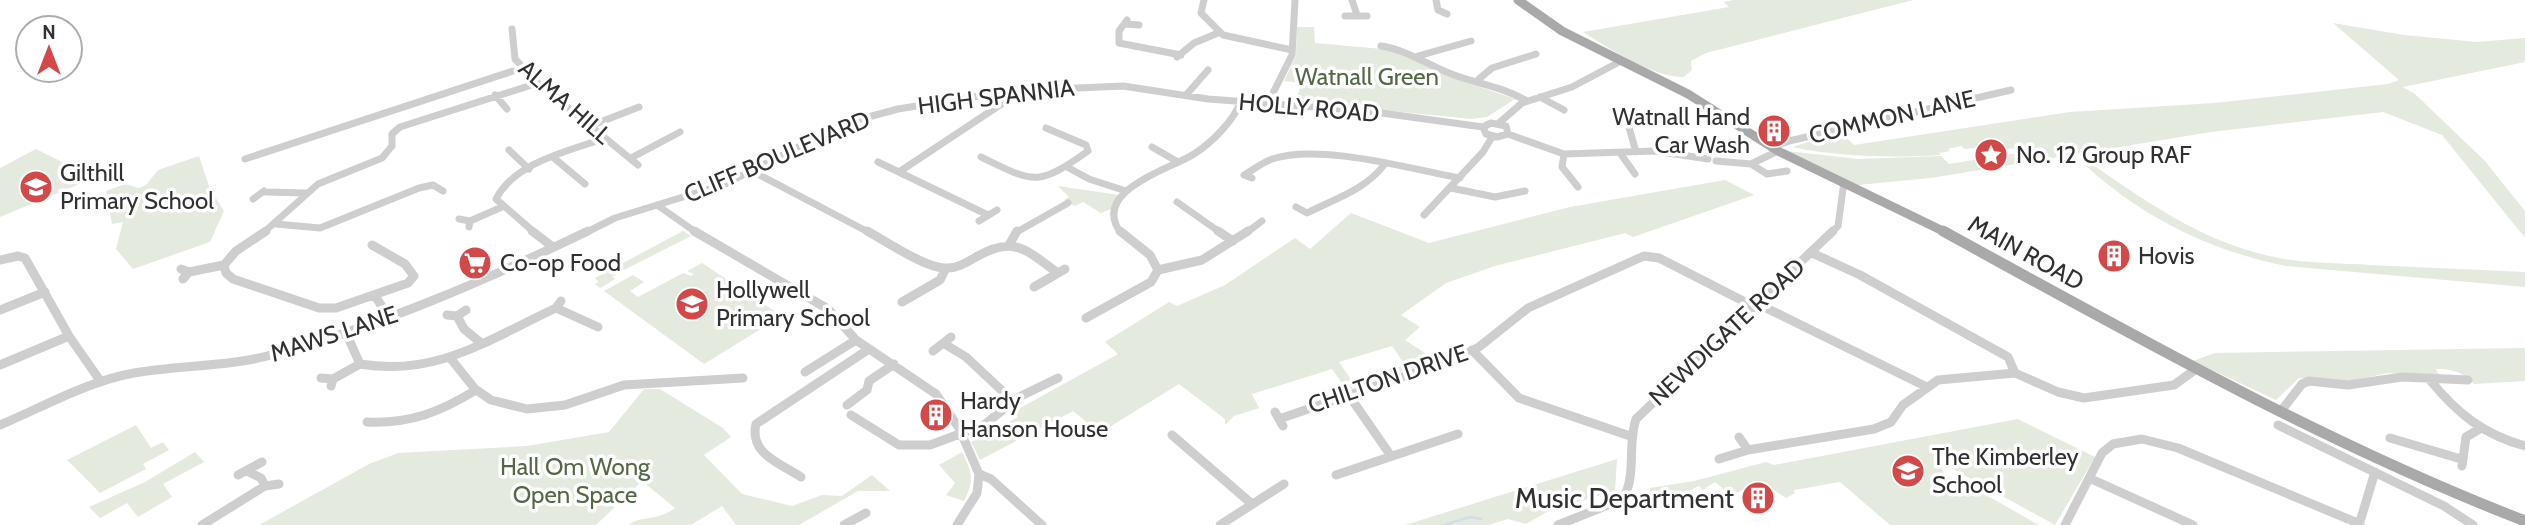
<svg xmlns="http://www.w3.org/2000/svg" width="2525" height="525" font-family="Cabin,sans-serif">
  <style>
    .green { fill: #e4eade; fill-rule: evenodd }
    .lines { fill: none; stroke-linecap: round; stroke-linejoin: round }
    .stream { stroke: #d0deea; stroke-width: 2.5 }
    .minor-far1 { stroke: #cecece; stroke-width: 7 }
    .minor { stroke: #cecece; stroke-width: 9 }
    .major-far1 { stroke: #a9a9a9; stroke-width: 9 }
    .major { stroke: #a9a9a9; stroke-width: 11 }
    .labels { text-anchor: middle; stroke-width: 7; stroke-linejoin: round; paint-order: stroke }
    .park-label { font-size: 24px; fill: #526943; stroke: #fff }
    .street-label { font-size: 24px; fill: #313131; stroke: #fff }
    .poi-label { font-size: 24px; fill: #313131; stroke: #fff; text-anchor: start }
    .near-poi-label { font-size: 28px; fill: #313131; stroke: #fff; text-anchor: end }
  </style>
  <rect width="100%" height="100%" fill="#fff"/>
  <path class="green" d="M1733,0h180l-207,53 -15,8 1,9 -8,7c-29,1 -76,-29 -101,-45l146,-25 -5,-5z
    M2333,23l71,12 73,7 48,-4v24l-122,25 12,7 70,67 40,50v27l-83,-103 -59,-23 -172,20 -280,46 -73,7 -71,-34 71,8 83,-3 8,8 68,-11 6,-5 -38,2 -4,-3 -16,2 -4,-3 -13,3 2,2 -11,2 1,2c-51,3 -99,2 -148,-8l48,-15 14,13 216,-33 144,-9 174,-19 11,-4z
    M1297,27h17l1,16 79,7 63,29 58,20 -28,18 -16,2 -176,-18 7,-18 -18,-2 12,-25z
    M36,149l58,29 -94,39v-49z
    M199,156l11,33 14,22 -14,31 -77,27 -17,-20 7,-27 -11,2 -6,-33 19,-7 14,4 7,-3 12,-15z
    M2090,163c57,39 110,77 179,93 33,8 68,7 101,9 52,2 103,5 155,7v15l-239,-21c-75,-15 -145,-49 -202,-102z
    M1725,180l29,15 -121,42 -8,-4 -130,33 -49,17 -45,32 19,12 -15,13 31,20 -89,30 -15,-21 -80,25 7,14 -25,8 -9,9v-6l-46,-35 -79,49 -27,-22 -93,49 -9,-18 47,-25 -5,-5 105,-58 -13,-12 64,-40 8,4 48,-21 70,-47 15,11 41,-36 78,30 141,-36zM1392,346l13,19 -53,16 -13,-19z
    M1058,186l61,9 -8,14 -10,4 -18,-11 -8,4 -11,-6 5,-3z
    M683,231l8,5 -73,37 -6,4 3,2 -15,9 -5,-4 4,-2 -4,-4z
    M702,263l80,53 -78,48 -100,-73 29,-16 11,7 -14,9 8,6 45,-24 8,3 3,-2 -7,-3z
    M2525,348v33l-51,3c-10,-11 -22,-16 -38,-15l3,6 -51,-2 -38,8 -51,-3 -23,22 -83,-39 22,-8z
    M644,389h16l63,39 8,9 -27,18 38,39 50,12 30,-11 20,1 30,-21 18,16h-32l-59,34h-63l-14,-19 -31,19h-62c11,-10 27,-3 46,-17l-33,-27 -46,44h-337l110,-61 29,-11 129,-7 82,-14z
    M2018,419l77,38 -40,68 -111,-61 -3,3 4,9 20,7 74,42h-149l-50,-43 -46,8 1,3 -9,5 -20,-13 -9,6 -8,-5 -17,10 -17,-14 -12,8 -4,-4 -21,10 -27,2 -1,-10 44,-7 72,-19 8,3z
    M136,425l15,23 12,-6 6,8 -26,14 3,5 -46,24 -33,-33z
    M195,452l9,10 -41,22 9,13 -34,20 -11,-14 -27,15 -11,-11 56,-25z
    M962,452c10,19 13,29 2,49l-18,-6 9,-12 -16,-18z
    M1617,459l-2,32 -65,19 -24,14 -18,-5 -20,6h-83z"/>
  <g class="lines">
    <path class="stream" d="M1444,525l26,-8 11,2"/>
    <path class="minor-far1" d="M1204,0l-3,13 22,22 69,15
      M1352,0l5,15
      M1436,0l2,10 9,4
      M1345,16h22
      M1127,20l-8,11v12l62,12
      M1125,24l14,1
      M512,29l3,30 23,24 100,82
      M1381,46c27,4 48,20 73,29 25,9 49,12 73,26
      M1418,56l53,-15
      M1177,57l17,-14 24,-10
      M1479,79l13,-11 44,-14
      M495,95l12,14
      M1186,95l22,-25
      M1540,97l24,13
      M1267,105l25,-50 3,-55
      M1627,120l9,32
      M1491,123l15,3 2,8 -11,3 -11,-3 -3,-7z
      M1499,123l23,-20 50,-16 49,-26
      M590,126l49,-19
      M1508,134l56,20 91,-3 53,8
      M1152,147l26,15
      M509,150l20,19
      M1620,153l15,21
      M1564,154l-2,13 16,20
      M981,157c54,26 56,30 107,-6l-2,-6 -40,-17
      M554,158l31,26
      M631,158l49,-26
      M245,159l268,-88
      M1716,161l35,3 27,-13v-6l11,-4 222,-51
      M878,162l110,53
      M1751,164l16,10 20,-3
      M1067,167l22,12 37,12
      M752,171l118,62
      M899,172l107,-71 4,-10
      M1252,178l-8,-3c9,-5 19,-13 28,-16 48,-16 138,10 188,19
      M1451,188l44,9 30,-6
      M266,192l39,1
      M253,199l11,-8
      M1177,202l44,31
      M657,205l40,28
      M1296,207l11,6c27,-14 58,-23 77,-48
      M1424,215l59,-63 9,-15
      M459,219l11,2 -1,6
      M470,221l32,-14
      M979,221l18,-11
      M276,224l44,4 99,-40 14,-3 10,6
      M263,233l55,-49 64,-26 10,-12v-12l8,-7 138,-44
      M535,233l-39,-34c19,-37 73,-48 109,-61
      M585,233l30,-15 110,-34 121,-61 52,-14 112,-18 113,-5 85,13 159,12 116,16
      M1015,233l53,-30
      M1121,233c-32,-42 50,-64 73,-79 16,-10 41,-34 46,-52
      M1246,233l16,-12
      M1831,233l7,-7 6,-44"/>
    <path class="minor" d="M266,231l-30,20 -12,14 2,8 7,6 86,29h17l72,-25 6,-7 -9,-12 -33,-19
      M532,231l21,16
      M694,231l134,78 28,31 80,54 23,34 20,46
      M867,231c19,10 58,37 78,37 11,1 21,-5 31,-11 39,-22 50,-7 82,16
      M1218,231l15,10
      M1009,245l8,-14
      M1812,253l48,22 148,82 7,16
      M0,260l18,-4 7,2 44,78 32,46
      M181,269l8,3 -6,7
      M1158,270l44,-10 46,-29
      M189,272l35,-7
      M1034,287l31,-18
      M375,296l14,21
      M561,301l-5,7 42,19
      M902,302l38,-22 5,-10
      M1758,304l169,83
      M0,310l45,-18
      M447,315l10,1 9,-6
      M457,316l7,13 17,14
      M1086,318l65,-36 7,-12 -8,-15 -30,-24
      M346,333l14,31c77,13 129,-25 196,-56
      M943,343l23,14 47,44
      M1472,350l47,48 111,38
      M933,351l18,-14
      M451,359l24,30 16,11 36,9 38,-4 59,-20 119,-7
      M0,365l69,-29
      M805,372l51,-32
      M321,378l12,1 -2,7
      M333,379l27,-15
      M2429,379c28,34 53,55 96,67
      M1348,394l43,62
      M847,405l20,-15 2,-9 25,-17
      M2281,411l21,-27 7,-3 39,4 54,-8 66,3
      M1275,412l8,14
      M851,415l48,30h31l54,-20 35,-28 39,-19
      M1279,419l173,-59 27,-13 49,-39 116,-52 15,2 96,49
      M367,422c43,2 73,-10 109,-32
      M0,425c43,-18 88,-44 134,-52 45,-8 93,-6 137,-18 110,-29 215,-75 317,-124
      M2278,425l166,81 29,19
      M1172,435l80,69
      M1739,437l9,13
      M2390,438l71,21
      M1719,459l29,-9 126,-21 17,-7 12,-17 35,-25 77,-7 43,19 26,6 90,-13 22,-16
      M2462,466l4,-29 12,-7
      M249,472l12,6 4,8
      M979,474l12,5 51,46
      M238,475l24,-13
      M1336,475l122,-41
      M801,477c-21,-14 -52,-23 -45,-53l113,-75
      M2089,478l104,47
      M202,525l63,-39 14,-2
      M844,525l22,-12
      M957,525l20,-32 2,-19
      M1220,525l64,-41
      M1558,525l65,-26c14,-25 4,-54 13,-80l197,-188
      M2065,525l37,-72 11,-9 29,-5 36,9 182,76
      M2359,525l16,-53"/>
    <path class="major-far1" d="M1518,0l44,31 126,63 90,57 169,82"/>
    <path class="major" d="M1943,231c190,104 380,212 582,290"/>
  </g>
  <defs>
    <symbol id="building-disc" viewBox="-11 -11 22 22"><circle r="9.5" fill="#d44848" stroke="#fff"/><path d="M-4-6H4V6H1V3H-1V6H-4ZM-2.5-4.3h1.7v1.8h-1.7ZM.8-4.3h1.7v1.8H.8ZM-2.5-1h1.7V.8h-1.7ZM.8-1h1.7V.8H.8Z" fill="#fff"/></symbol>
    <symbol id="sight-disc" viewBox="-11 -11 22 22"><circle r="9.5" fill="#d44848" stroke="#fff"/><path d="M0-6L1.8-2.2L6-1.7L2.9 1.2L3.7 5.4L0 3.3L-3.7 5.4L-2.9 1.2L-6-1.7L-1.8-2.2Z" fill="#fff"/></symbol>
    <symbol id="school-disc" viewBox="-11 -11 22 22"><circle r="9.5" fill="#d44848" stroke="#fff"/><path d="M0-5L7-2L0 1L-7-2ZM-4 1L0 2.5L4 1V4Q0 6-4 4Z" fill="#fff"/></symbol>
    <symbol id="supermarket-disc" viewBox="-11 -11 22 22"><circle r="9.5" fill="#d44848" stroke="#fff"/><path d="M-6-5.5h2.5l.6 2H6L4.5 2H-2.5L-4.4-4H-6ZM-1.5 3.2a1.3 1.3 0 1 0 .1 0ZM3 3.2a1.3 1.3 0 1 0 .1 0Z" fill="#fff"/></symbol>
  </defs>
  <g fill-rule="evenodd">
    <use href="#building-disc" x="1755" y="112" width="38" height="38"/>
    <use href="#sight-disc" x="1972" y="136" width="38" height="38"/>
    <use href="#school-disc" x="17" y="168" width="38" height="38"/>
    <use href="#building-disc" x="2095" y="237" width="38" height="38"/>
    <use href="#supermarket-disc" x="456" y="244" width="38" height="38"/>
    <use href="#school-disc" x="673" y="285" width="38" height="38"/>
    <use href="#building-disc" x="917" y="396" width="38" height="38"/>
    <use href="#school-disc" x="1889" y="452" width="38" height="38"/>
    <use href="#building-disc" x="1739" y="479" width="38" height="38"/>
  </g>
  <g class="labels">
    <g class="park-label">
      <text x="1367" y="85">Watnall Green</text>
      <text x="575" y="475">Hall Om Wong<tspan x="575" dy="28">Open Space</tspan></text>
    </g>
    <g class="street-label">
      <text transform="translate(996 97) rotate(-7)" y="8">HIGH SPANNIA</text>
      <text transform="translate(565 102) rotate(41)" y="8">ALMA HILL</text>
      <text transform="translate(1309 108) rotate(5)" y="8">HOLLY ROAD</text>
      <text transform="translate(1892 117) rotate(-13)" y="8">COMMON LANE</text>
      <text transform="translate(777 157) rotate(-23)" y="8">CLIFF BOULEVARD</text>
      <text transform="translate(2026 253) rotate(29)" y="8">MAIN ROAD</text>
      <text transform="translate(1727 332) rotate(-43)" y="8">NEWDIGATE ROAD</text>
      <text transform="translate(334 334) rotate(-18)" y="8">MAWS LANE</text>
      <text transform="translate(1388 379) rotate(-19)" y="8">CHILTON DRIVE</text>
    </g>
    <g class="poi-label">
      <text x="1750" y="125" text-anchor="end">Watnall Hand<tspan x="1750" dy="28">Car Wash</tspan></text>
      <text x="2016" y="163">No. 12 Group RAF</text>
      <text x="60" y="181">Gilthill<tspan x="60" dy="28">Primary School</tspan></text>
      <text x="2138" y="264">Hovis</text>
      <text x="500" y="271">Co-op Food</text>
      <text x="716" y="298">Hollywell<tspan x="716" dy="28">Primary School</tspan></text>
      <text x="960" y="409">Hardy<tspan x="960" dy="28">Hanson House</tspan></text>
      <text x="1932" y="465">The Kimberley<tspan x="1932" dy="28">School</tspan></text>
    </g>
    <g class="near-poi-label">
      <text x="1734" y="508">Music Department</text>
    </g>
  </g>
  <g transform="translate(49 49)"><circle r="33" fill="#ffffff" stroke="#adadad" stroke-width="2"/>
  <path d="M0-5L12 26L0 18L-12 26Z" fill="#d44848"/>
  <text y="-10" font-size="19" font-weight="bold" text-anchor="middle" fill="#313131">N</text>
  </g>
</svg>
